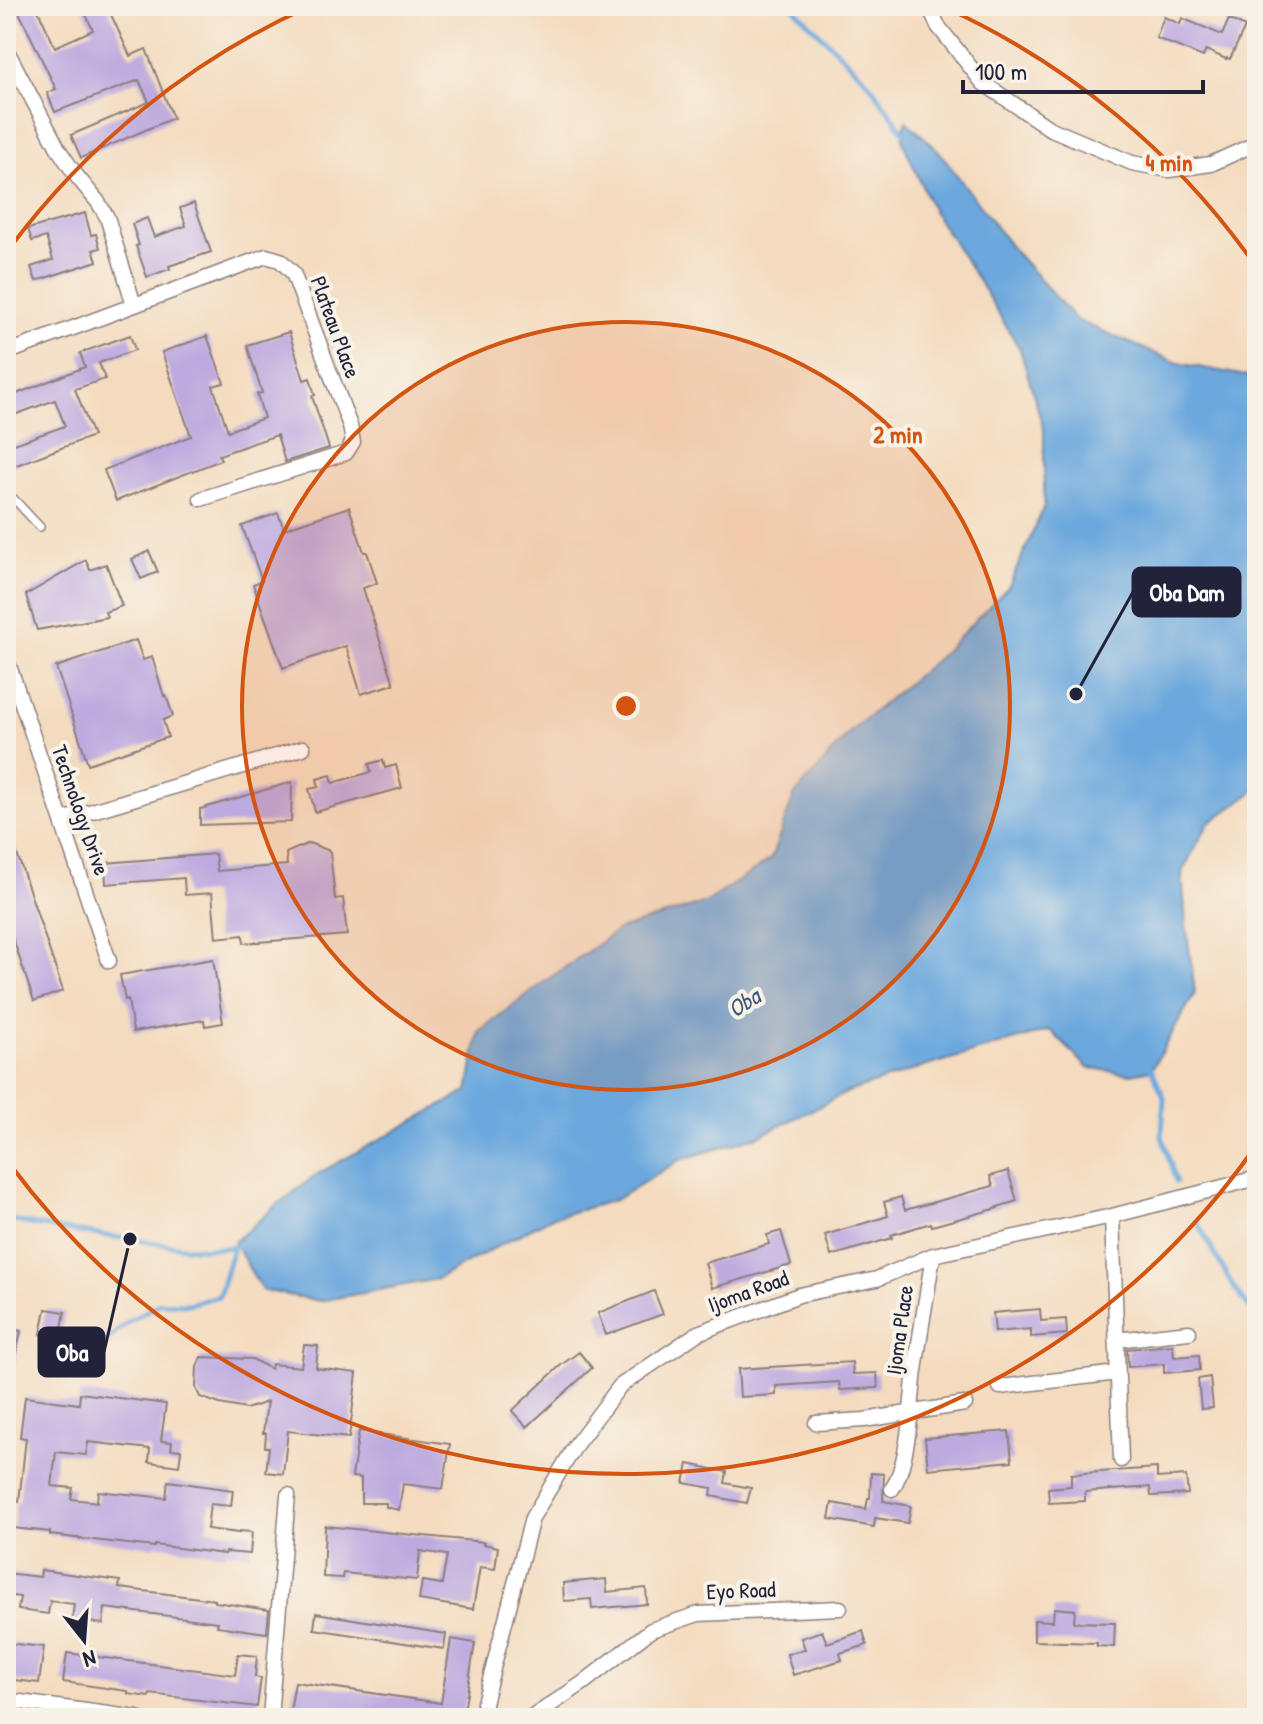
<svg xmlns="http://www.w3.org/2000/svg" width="1263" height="1724" font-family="'Patrick Hand',sans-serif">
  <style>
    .water { fill: #6ca8dd; stroke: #47658c; stroke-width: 2 }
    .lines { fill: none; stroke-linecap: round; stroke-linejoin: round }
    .stream { stroke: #6ca8dd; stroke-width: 5 }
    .building { fill: #bdaadf }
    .service-casing { stroke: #8b7e7d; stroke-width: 10 }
    .minor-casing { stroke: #8b7e7d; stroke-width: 17 }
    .service { stroke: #fff; stroke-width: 7 }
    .minor { stroke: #fff; stroke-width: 14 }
    .ring { fill: none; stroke: #d45411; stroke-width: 4 }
    .labels { text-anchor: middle; stroke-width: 8; stroke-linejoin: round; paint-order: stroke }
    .street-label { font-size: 22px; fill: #22223b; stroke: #f7f3e8 }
    .water-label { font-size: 24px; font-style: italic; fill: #40587c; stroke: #f7f3e8 }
    .centre { fill: #d45411; stroke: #f7f3e8; stroke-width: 4 }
    .ring-label { font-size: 24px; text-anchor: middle; font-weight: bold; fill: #d45411; stroke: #f7f3e8; stroke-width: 8; stroke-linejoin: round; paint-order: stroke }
    .leader { fill: none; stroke: #22223b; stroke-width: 3 }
    .callout-dot { fill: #22223b; stroke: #f7f3e8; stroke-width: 3 }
    .callout { fill: #22223b; stroke: #22223b; stroke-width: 3 }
    .callout-label { font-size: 24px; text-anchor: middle; font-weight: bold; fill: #fff }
  </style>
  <rect width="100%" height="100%" fill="#f7f3e8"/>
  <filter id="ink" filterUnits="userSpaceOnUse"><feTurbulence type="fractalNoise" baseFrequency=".0125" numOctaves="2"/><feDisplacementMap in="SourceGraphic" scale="16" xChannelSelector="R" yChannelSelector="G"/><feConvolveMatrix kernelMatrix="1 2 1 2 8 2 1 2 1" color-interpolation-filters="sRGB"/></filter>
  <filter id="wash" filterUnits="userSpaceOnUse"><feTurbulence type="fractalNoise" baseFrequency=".006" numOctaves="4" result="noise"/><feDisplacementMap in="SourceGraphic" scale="32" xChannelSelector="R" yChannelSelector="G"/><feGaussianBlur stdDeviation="1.8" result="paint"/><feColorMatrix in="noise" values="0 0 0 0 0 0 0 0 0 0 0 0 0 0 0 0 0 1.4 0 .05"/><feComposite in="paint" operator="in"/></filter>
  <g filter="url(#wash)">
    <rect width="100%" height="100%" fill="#f4dbbf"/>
    <path class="water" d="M906,121l32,29 74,98 64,72 102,43 79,15v411l-49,35 -26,48 4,53 9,68 -44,77 -20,4 -43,-6 -38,-38 -130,38 -72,24 -89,44 -79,24 -65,40 -65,18 -113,61 -117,22 -58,-11 -28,-48 44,-38 41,-31 149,-82 11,-60 58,-44 81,-57 89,-28 64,-43 23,-63 57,-65 88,-74 70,-71 35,-79v-77l-24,-81 -42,-69 -45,-69 -31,-71z"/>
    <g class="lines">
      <path class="stream" d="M792,6l77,77 38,54
        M1150,1066l14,31 -2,39 14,46
        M6,1219c42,10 81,14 124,20 37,5 75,15 112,6
        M1197,1222l37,66 23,29
        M79,1349l31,-11 18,-16 32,-19 28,1 31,-8 14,-48"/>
    </g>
    <g id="blocks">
      <path class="building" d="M16,6h20l19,41 38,-17 -11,-24h25l23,50 16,-7 27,69 -92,40 -10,-23 78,-33 -10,-22 -84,32 -8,-19 9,-4z
        M1164,17l16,7 2,-6 40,17 7,-16 16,8 -15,32 -3,-1 -1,1 -20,-9 -3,7 -47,-19z
        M194,203l17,49 -42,14 1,3 -23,8 -11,-31 3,-1 -7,-21 15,-6 7,19 32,-11 -6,-18z
        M85,213l6,22 5,-1 4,14 -7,2 4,11 -61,20 -5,-14 22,-7 -7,-23 -14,4 -4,-12z
        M289,332l15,48 6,-2 5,17 -3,1 17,52 -44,14 -8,-27 -58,20 2,5 -105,41 -12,-31 87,-34 -29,-84 45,-16 17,47 -11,3 15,45 36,-13 -7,-24 5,-1 -15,-48z
        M130,335l5,15 -36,13 6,16 -30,10 18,47 -87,33v-22l59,-21 -10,-26 -49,18v-20l79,-31 -5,-14z
        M349,507l15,45h3l10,31 -14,5 31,96 -33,10 -15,-48 -63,22 -30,-84 9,-3 -20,-55 36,-13 6,16z
        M149,551l9,21 -17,7 -9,-20z
        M86,560l4,10 16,-6 16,42 -17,6 2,5 -70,13 -11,-35z
        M136,640l7,20 9,-3 12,39 2,-1 7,21 -10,4 5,17 -80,27 -32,-97z
        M383,760l2,8 11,-3 6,23 -87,24 -6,-23 10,-2 -2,-8 14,-4 2,8 38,-11 -2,-8z
        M292,782l-1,40 -91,3v-16z
        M8,827l55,164 -29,10 -28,-83v-90z
        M309,843l21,8 5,48 8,-1 4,37 -103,8 -1,-8 -27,3 -4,-45 -27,2 -1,-17 -78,6 -1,-21 110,-9 2,17 70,-6 -1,-12z
        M213,959l10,64 -18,3 -1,-6 -71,12 -5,-33 -3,1 -5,-25z
        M1008,1171l9,30 -20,6 1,1 -66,18 -1,-3 -40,12 1,3 -61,18 -6,-21 63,-19 -4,-14 17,-5 4,13 88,-24 -3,-10z
        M781,1231l10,34 -79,23 -7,-25 64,-19 -2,-9z
        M654,1291l9,23 -57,21 -8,-22z
        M46,1309l19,3 -5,26 -19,-4z
        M1040,1309l1,12 25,-2 1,15 -36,3v-8l-36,3 -2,-19z
        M6,1328l15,3 -9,43 -6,-1z
        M304,1345l14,1 -2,22 41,5 -8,65 -61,-7 -5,43 -17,-2 3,-25h-4l1,-14h-3l4,-31 -21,7 -26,-5 -20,-7 -4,-9 1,-21 4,-10 51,2 19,10 1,-5 29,3z
        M1173,1345l1,12 25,-2 1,15 -36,3v-9l-36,3 -1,-18z
        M579,1352l13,16 -65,59 -15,-16 49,-46z
        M852,1362l1,12 24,-1 1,15 -38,2 -1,-8 -63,4v9l-36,2 -2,-28z
        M1210,1377l3,31 -12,1 -3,-30z
        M80,1393l86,11 -5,37 11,1 -1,7 10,1 -2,16 -30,-4 1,-13 -62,-7 -2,13 -30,-3 -4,34 21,2 -2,11 26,3 1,-11 68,7 2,-17 65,9 -2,16 -21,-2 -3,25 32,4v-2l13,1 -2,22 -25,-2v2l-70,-9 -1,2 -104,-12v-3l-37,-4 3,-27 3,1 7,-64 -6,-1 5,-40 54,7z
        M359,1431l91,13 -7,45 -40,-5 -4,26 -13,-3v-4h-25v-25l-9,-1z
        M1009,1431l3,30 -84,8 -3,-31z
        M688,1464l39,8 -2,11 26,5 -4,15 -36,-7 1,-8 -28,-5z
        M1157,1468v10l29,-2 2,18 -37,2 -1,-9 -65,5v9l-36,2 -1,-15 23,-2v-12z
        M871,1473l13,1 -1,27 28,5 -3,17 -33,-5 -1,9 -45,-8 3,-16 34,6 2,-11h2z
        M325,1526l159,16 -1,2 15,3 -3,22 -15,-2 -7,42 -54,-9 3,-19 20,3 5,-29 -27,-4 -3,29 -74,-7 -1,5 -19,-1z
        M41,1570l79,11 -1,7 96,12v2l54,8 -2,23 -50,-7 1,-4 -113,-14 -2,16 -31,-4 2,-16 -24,-3 -2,13 -30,-4 2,-13 -14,-2v-22l34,4z
        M606,1579l1,13 39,-4 1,16 -55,5 -1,-10 -27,2 -1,-18z
        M1054,1608l21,2 -1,12 41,1 -1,24 -17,-1v-3l-63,-2v-21l19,1z
        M316,1613l130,21 -2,15 -130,-20z
        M822,1631l5,12 36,-12 4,14 -27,8 2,7 -49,15 -6,-21 18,-5 -4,-11z
        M451,1639l24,4 -12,75h-174l6,-36 146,21z
        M6,1643l38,4 -5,36 -33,-4z
        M67,1653l168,22 3,-21 19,2 -2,21 6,1 -4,29 -107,-13 -1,3 -21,-3v-3l-65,-9z"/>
    </g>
  </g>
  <g filter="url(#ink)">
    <use href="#blocks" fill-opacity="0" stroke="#8b7e7d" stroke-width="2"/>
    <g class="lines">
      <defs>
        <path id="service" d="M6,495l7,3 27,29"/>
        <path id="minor" d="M929,6l9,20 45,57 66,45 83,35 37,7 42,-6 46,-21
          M6,49l53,101 16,24 23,28 9,15 27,88
          M6,353l260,-97 14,4 13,13 57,153 3,16 -7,11 -145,46
          M6,658l8,22
          M6,683l8,-3 95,281
          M62,820l241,-72
          M1112,1216l9,244
          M1116,1340l73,-8
          M1000,1387l118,-14
          M816,1423l48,-3 101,-16
          M892,1489c16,-24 19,-81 22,-110 5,-41 13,-83 19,-124
          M6,1700l131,18
          M270,1718l18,-223
          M484,1718v-15l48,-185 45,-75 43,-57 78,-53 101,-38 78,-16 56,-24 179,-39 145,-38
          M531,1718l52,-35 68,-53 47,-16 142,-6"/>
      </defs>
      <use href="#service" class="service-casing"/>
      <use href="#minor" class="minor-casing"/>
      <use href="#service" class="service"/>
      <use href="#minor" class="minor"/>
    </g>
  </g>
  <circle cx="626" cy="706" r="384" fill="#d45411" fill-opacity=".12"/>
  <g class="ring">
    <circle cx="626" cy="706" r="384"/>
    <path d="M1255 1147A768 768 0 0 1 9 1163M9 249A768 768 0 0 1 308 7M944 7A768 768 0 0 1 1255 265"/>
  </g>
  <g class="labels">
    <g class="street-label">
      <text transform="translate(336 327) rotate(70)" y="8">Plateau Place</text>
      <text transform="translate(81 810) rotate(71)" y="8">Technology Drive</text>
      <text transform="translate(748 1291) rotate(-20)" y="8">Ijoma Road</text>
      <text transform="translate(899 1330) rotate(-82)" y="8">Ijoma Place</text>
      <text transform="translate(741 1590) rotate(-2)" y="8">Eyo Road</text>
    </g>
    <g class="water-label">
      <text transform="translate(744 1003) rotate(-33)" y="8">Oba</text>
    </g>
  </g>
  <circle cx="626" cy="706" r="12" class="centre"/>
  <g class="ring-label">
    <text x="1169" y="171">4 min</text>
    <text x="898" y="443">2 min</text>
  </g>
  <path class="leader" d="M1076 694L1133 592M130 1239L104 1352"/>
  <g class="callout-dot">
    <circle cx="1076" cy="694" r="8"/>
    <circle cx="130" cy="1239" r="8"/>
  </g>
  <g class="callout">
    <rect x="1133" y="568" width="107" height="48" rx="8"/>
    <rect x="39" y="1328" width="65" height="48" rx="8"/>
  </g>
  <g class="callout-label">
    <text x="1187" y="601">Oba Dam</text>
    <text x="72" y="1361">Oba</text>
  </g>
  <rect width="1263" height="1724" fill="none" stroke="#f7f3e8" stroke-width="32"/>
  <g transform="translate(84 1640) rotate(163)" stroke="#f7f3e8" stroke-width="6" paint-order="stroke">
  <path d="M0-6L14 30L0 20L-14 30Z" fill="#22223b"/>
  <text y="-12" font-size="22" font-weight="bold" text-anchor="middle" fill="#22223b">N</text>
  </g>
  <path d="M963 80v12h240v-12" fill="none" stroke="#22223b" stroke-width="4"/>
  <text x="975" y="80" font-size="24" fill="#22223b" stroke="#f7f3e8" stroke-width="6" paint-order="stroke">100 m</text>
</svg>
